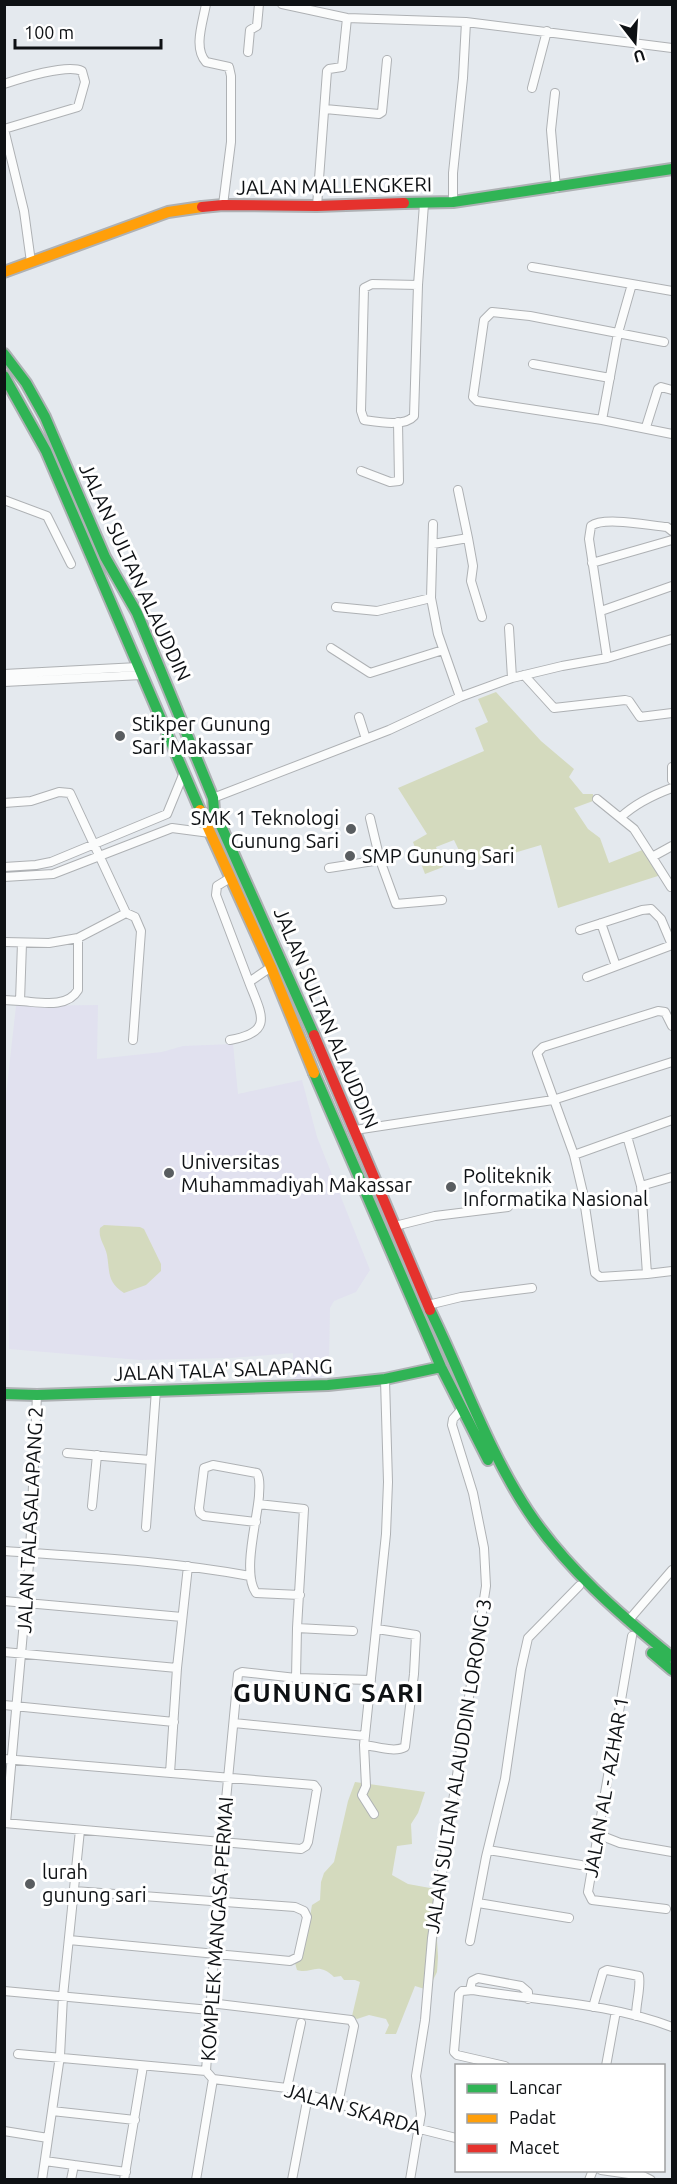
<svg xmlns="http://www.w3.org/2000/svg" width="677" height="2184" font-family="Ubuntu,sans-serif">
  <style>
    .education { fill: #e1e1ef }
    .green { fill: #d4dabe }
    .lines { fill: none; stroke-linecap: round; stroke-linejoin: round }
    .street-casing { stroke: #aeb1b4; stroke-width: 10 }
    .fast-casing { stroke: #aeb1b4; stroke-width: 14 }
    .slow-casing { stroke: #aeb1b4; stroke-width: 14 }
    .jam-casing { stroke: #aeb1b4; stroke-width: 14 }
    .street { stroke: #fbfcfc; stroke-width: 8 }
    .fast { stroke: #30b455; stroke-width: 10 }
    .slow { stroke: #ff9f0a; stroke-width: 10 }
    .jam { stroke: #e5322d; stroke-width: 10 }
    .poi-dot { fill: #595d60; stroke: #fff; stroke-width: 2 }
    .labels { text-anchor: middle; stroke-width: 6; stroke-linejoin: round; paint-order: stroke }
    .street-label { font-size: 20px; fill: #0e1114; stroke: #fff }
    .poi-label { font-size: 20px; fill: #0e1114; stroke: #fff; text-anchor: start }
    .district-label { font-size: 26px; font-weight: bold; letter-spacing: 1.5px; fill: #0e1114; stroke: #fff }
  </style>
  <rect width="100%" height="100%" fill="#e4e9ee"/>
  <path class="education" d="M98,1005l-1,54 65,-7 21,-6 50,-2 5,50 64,-14 15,57 53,133 -14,22 -22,9 -4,7 -1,53 -8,1 1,17 -29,1v-27l-62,5 -91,2 -131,-11 -4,-245 11,-98z"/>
  <path class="green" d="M496,692l45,49 33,28 -5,8 14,17h10v7l-19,7 14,21 12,9 9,25 36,-14 16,26 -103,33 -17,-63 -74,22 -13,-27 -18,7 7,20 -18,7 -12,-32 14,-8 -29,-46 86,-37 -9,-23 13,-6 -10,-23z
    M104,1225l36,2 4,2 17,35v7l-15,14 -22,8c-17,-11 -14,-20 -17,-38 -2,-10 -9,-16 -7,-27z
    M355,1782l70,10 -7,21 -7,11 1,20 -15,2 -5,29 16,9 33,6 2,10 -6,40 1,17 -1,15 -9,18 -13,-4 -19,48h-11l4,-9 -3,-6 -17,-4 -12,4 -5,-3 8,-34 -5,-2h-11l-3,-4 -7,1c-17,-17 -23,-2 -37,-7l-2,-7 10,-18 7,-40 8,-5 1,-18 3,-9 10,-11 14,-61z"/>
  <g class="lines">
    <defs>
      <path id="street" d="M206,4c-3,18 -13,44 0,58l23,5 2,9v66l-8,63
        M282,4l65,14 119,4 206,26
        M248,52l2,-22 7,-4 2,-22
        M4,84c18,-6 63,-20 78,-13l3,11 -7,25 -74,22
        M532,88l15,-57
        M555,93l-4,37 5,58
        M325,109l54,5 3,-2 5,-52
        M4,129l20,82 7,51
        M453,202v-29l10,-95 3,-56
        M317,206l10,-135 2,-2 13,-2 5,-49
        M532,267l100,17
        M418,285l-46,-1 -8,4 -3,123 3,9c14,2 41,7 50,-4l4,-131 6,-81
        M664,342l-134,-26 -38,-4 -8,8 -11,77 4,4 125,19 70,14
        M533,364l77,14
        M602,420l16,-87 14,-49 40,7
        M646,427l12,-38 3,-2 11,3
        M361,471l29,11 9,-1 -1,-59
        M458,490l10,48
        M4,500l43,16 24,48
        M433,524l-2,74 7,36 22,63
        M433,544l35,-6 5,28 -2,15 11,36
        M592,563l80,-23
        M336,607l41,4 54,-13
        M601,611l71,-25
        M509,628l3,50
        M331,648l39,25 73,-23
        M607,658l-18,-119 2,-13c13,-10 60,0 76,1l5,4
        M4,674l134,-7
        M524,675l30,33 71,-8 4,1 11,16 32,-4
        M4,682l138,-7
        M359,717l7,22
        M672,767v13
        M213,798l176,-68 71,-33 52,-19 50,-12 45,-8 65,-19
        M597,799l37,30 18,28 20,-11
        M4,803l27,-2 28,-9 11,1 56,120
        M621,817c15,-14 32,-22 51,-29
        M370,818l10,42 16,44 46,-4
        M652,857l19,30
        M4,867l32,-2 15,-3 116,-48 16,-39
        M329,868l51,-8
        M4,877l49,-3 119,-46 38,5
        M230,878l-13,8 -1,9 33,87
        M601,923l15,43
        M580,930l62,-20 9,-1 10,10 11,26
        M4,942l45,1 29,-5 48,-25 9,4 6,14 -8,109
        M587,977l85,-32
        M4,1000l16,1 2,-58
        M20,1001c19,1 47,8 58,-11v-52
        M230,1040c45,-8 31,-26 19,-58l22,-15
        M355,1130l198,-30 119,-38
        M627,1136l14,50 6,88 25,-3
        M574,1155l98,-35
        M641,1186l31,-9
        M395,1226l40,-10 73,-9
        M647,1274l-47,3 -5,-4 -12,-80 -9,-38 -37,-102 6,-6 115,-36 7,1 7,14
        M428,1305l33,-8 71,-9
        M67,1453l83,7
        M258,1504l46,5 -7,119 -1,50
        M92,1506l5,-51
        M256,1522l-52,-6 -4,-3 -1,-5 5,-40 9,-3 44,8c4,7 2,15 2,23 -2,25 -17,77 -3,97l44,2
        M146,1527l10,-137
        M4,1551c83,6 164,10 246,25
        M4,1601l178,16
        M628,1621l44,-51
        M297,1628l56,3
        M632,1636l-44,256 4,8 74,9
        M4,1652l173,16 -7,105
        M177,1668l11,-102
        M4,1705l170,17
        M234,1723l131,13
        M364,1745c12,1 30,8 41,2l9,-73 2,-39 -39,-6
        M4,1759l310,26 3,4 -9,53 -2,4 -5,3 -297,-26
        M374,1814l-12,-19 4,-9 -2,-41 22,-211 2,-52 -3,-102
        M6,1823l24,-270 7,-158
        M597,1834l23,9 52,9
        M488,1850l93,15
        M478,1903l91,15
        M69,1940l221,21 8,-4 9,-40 -3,-6 -9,-4 -221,-16
        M470,1941l16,-84 19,-78 16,-110 7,-31 51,-52
        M470,1990l2,-9 6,-3 43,8 7,6v7
        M4,1991l206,19
        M210,2003l141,17 3,6 -16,78
        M593,2007l10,-35 4,-2 32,6c2,12 -3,26 -3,40
        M18,2054l188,17
        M505,2066l-48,-11 -3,-3 5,-58 3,-3 11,-1c66,11 136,13 199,37
        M606,2066l10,-55
        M213,2079l-7,-8 16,-229 16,-168 4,-2 54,6 75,2
        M213,2079l74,9 133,41 36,9
        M287,2088l14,-65
        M52,2111l83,9
        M4,2131l44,7
        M45,2161l29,4
        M601,2170l42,6 8,4
        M42,2180l18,-124 3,-60 17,-166
        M71,2180l3,-15 52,7
        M124,2180l19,-114
        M196,2180l17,-101
        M292,2180l16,-84
        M410,2180l11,-66 -5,-38 9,-56 7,-82 54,-352 -2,-38 -11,-55 -21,-68 1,-6 8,-9
        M589,2180l4,-10"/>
      <path id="fast" d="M404,203l49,-1 219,-33
        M4,354l22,29 19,34 60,140 32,56 76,185 1,12 100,225
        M4,376l42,75 154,359
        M314,1073l127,294 47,93
        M430,1310c33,67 57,139 98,201 38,57 91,103 144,146
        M4,1394l33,1 291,-10 57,-6 56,-12
        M652,1653l20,17"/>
      <path id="slow" d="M4,272l164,-60 34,-5
        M200,810l71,157 43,106"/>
      <path id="jam" d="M202,207l21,-2 94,1 87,-3
        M314,1035l116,275"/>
    </defs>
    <use href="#street" class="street-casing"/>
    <use href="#fast" class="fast-casing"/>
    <use href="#slow" class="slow-casing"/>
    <use href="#jam" class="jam-casing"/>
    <use href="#street" class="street"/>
    <use href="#fast" class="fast"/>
    <use href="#slow" class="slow"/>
    <use href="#jam" class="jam"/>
  </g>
  <g class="poi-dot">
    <circle cx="120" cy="736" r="6"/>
    <circle cx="351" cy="829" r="6"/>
    <circle cx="350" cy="856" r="6"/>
    <circle cx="169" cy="1173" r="6"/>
    <circle cx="451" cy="1187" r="6"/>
    <circle cx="30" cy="1884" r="6"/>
  </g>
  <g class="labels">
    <g class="street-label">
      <text transform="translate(334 186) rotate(-1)" y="7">JALAN MALLENGKERI</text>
      <text transform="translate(135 572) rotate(65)" y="7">JALAN SULTAN ALAUDDIN</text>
      <text transform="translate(326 1018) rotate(67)" y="7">JALAN SULTAN ALAUDDIN</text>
      <text transform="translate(223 1370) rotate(-2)" y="7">JALAN TALA' SALAPANG</text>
      <text transform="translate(30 1520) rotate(-87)" y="7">JALAN TALASALAPANG 2</text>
      <text transform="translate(458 1766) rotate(-81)" y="7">JALAN SULTAN ALAUDDIN LORONG 3</text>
      <text transform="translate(606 1787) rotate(-80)" y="7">JALAN AL - AZHAR 1</text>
      <text transform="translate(217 1929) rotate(-86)" y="7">KOMPLEK MANGASA PERMAI</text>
      <text transform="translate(353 2109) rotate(16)" y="7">JALAN SKARDA</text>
    </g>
    <g class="poi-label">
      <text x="132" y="731">Stikper Gunung<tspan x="132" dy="23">Sari Makassar</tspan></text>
      <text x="339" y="825" text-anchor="end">SMK 1 Teknologi<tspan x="339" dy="23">Gunung Sari</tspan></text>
      <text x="362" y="863">SMP Gunung Sari</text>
      <text x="181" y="1169">Universitas<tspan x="181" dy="23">Muhammadiyah Makassar</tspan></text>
      <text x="463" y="1183">Politeknik<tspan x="463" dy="23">Informatika Nasional</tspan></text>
      <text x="42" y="1879">lurah<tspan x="42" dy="23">gunung sari</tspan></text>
    </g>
    <g class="district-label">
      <text x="329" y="1702">GUNUNG SARI</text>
    </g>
  </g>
  <rect width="677" height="2184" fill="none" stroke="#0e1114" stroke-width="12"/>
  <rect x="455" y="2064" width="210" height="108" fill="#ffffff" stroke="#9fa0a1" stroke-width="1.5"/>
  <rect x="467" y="2084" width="30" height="9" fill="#30b455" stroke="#9fa0a1" stroke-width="1.5"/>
  <text x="509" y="2094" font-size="18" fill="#0e1114">Lancar</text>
  <rect x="467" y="2114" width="30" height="9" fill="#ff9f0a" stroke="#9fa0a1" stroke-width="1.5"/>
  <text x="509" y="2124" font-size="18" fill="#0e1114">Padat</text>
  <rect x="467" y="2144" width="30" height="9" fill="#e5322d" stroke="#9fa0a1" stroke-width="1.5"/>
  <text x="509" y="2154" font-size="18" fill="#0e1114">Macet</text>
  <g transform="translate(635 42) rotate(163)" stroke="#ffffff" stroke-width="4.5" paint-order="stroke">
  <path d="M0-4.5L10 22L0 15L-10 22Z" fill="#0e1114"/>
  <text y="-9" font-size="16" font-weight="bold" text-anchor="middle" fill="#0e1114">U</text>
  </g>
  <path d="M15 39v9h146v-9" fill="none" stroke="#0e1114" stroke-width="3"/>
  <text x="24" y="39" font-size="18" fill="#0e1114" stroke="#ffffff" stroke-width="4.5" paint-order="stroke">100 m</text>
</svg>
